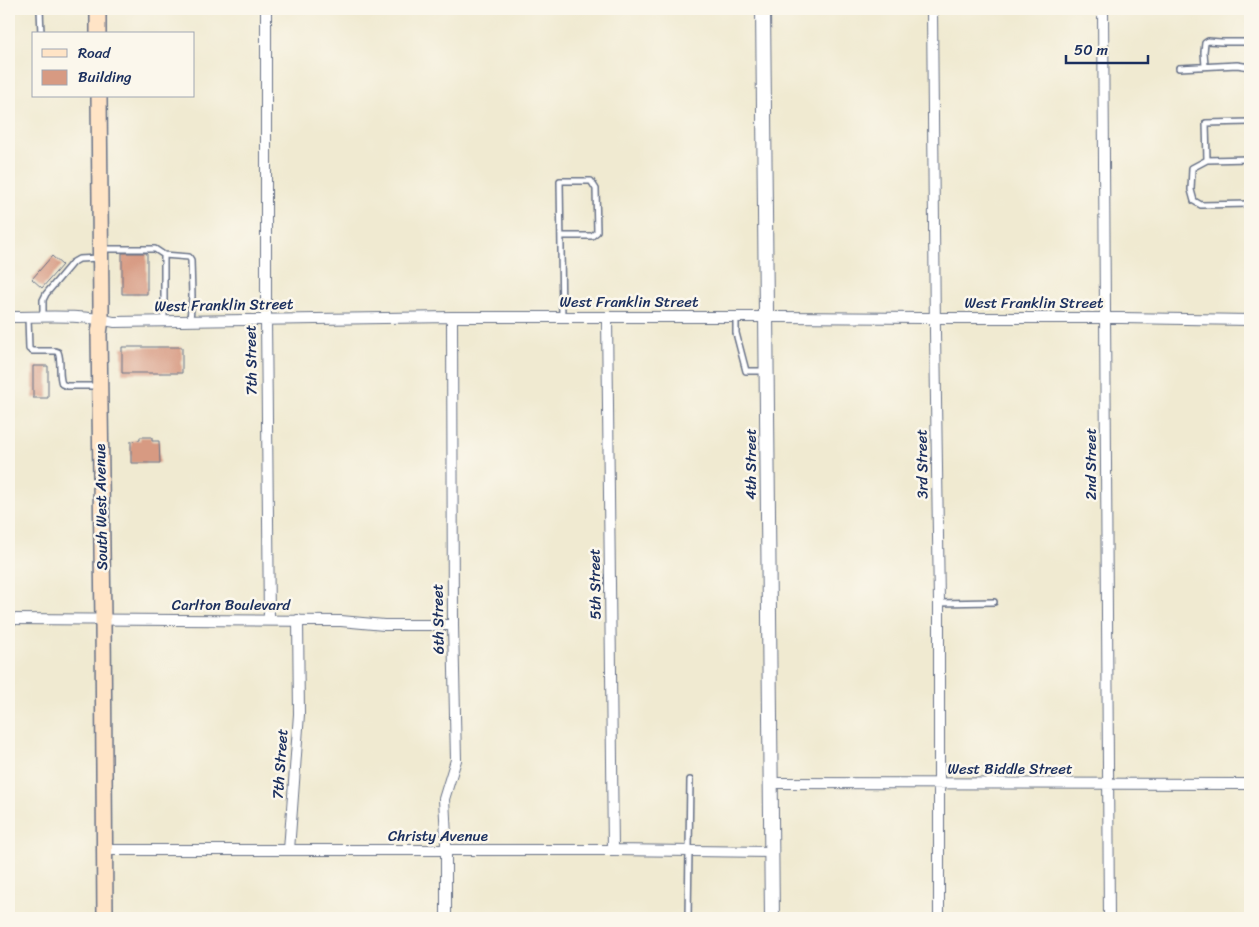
<svg xmlns="http://www.w3.org/2000/svg" width="1259" height="927" font-family="Sriracha,sans-serif">
  <style>
    .building { fill: #d79a82 }
    .lines { fill: none; stroke-linecap: round; stroke-linejoin: round }
    .service-casing { stroke: #667086; stroke-width: 8 }
    .minor-casing { stroke: #667086; stroke-width: 12 }
    .tertiary-casing { stroke: #667086; stroke-width: 16 }
    .secondary-casing { stroke: #667086; stroke-width: 18 }
    .service { stroke: #fff; stroke-width: 5 }
    .minor { stroke: #fff; stroke-width: 10 }
    .tertiary { stroke: #fff; stroke-width: 14 }
    .secondary { stroke: #ffe4c6; stroke-width: 15 }
    .labels { text-anchor: middle; stroke-width: 5; stroke-linejoin: round; paint-order: stroke }
    .street-label { font-size: 15px; fill: #1b2f5e; stroke: #fbf7ec }
  </style>
  <rect width="100%" height="100%" fill="#fbf7ec"/>
  <filter id="ink" filterUnits="userSpaceOnUse"><feTurbulence type="fractalNoise" baseFrequency=".02" numOctaves="2"/><feDisplacementMap in="SourceGraphic" scale="10" xChannelSelector="R" yChannelSelector="G"/><feConvolveMatrix kernelMatrix="1 2 1 2 8 2 1 2 1" color-interpolation-filters="sRGB"/></filter>
  <filter id="wash" filterUnits="userSpaceOnUse"><feTurbulence type="fractalNoise" baseFrequency=".0096" numOctaves="4" result="noise"/><feDisplacementMap in="SourceGraphic" scale="20" xChannelSelector="R" yChannelSelector="G"/><feGaussianBlur stdDeviation="1.12" result="paint"/><feColorMatrix in="noise" values="0 0 0 0 0 0 0 0 0 0 0 0 0 0 0 0 0 1.4 0 .05"/><feComposite in="paint" operator="in"/></filter>
  <g filter="url(#wash)">
    <rect width="100%" height="100%" fill="#f0ead1"/>
    <g id="blocks">
      <path class="building" d="M122,253h25v41h-25z
        M52,256l10,9 -20,23 -10,-9z
        M122,347h60v26h-60z
        M33,366h15v32h-15z
        M140,437h12v4h7l1,22h-29v-22l9,-1z"/>
    </g>
  </g>
  <g filter="url(#ink)">
    <use href="#blocks" fill-opacity="0" stroke="#667086" stroke-width="1"/>
    <g class="lines">
      <defs>
        <path id="service" d="M40,9l1,25
          M1205,66l-1,-14 1,-9 3,-2 13,1h29
          M1179,68l58,-3 13,2
          M1250,122l-44,1 1,37 43,-1
          M1207,160l-15,8 -1,22 3,11 7,4 49,-1
          M561,236h31l5,-4 -1,-43 -5,-8h-31l2,136
          M102,249h53l9,6 25,2 2,3 1,36 -2,24
          M43,316v-16l3,-6 26,-31 7,-4 20,-1
          M28,317l1,32 3,2h23l3,1c4,10 0,22 4,32l5,2h32
          M736,317v16l10,38h18
          M164,322v-67
          M939,603l55,-1
          M688,918l2,-138"/>
        <path id="minor" d="M266,9v310l3,301
          M932,9l3,323 4,271v315
          M1103,9l6,909
          M9,317c35,0 71,-3 105,5l338,-5h328l141,1h200l129,2
          M607,317l6,533
          M9,619l332,2 43,4h69
          M770,783l480,1
          M105,850h508l158,2
          M289,850l10,-136 -1,-94
          M446,918v-81l-2,-38 12,-39 -3,-135 -1,-308"/>
        <path id="tertiary" d="M763,9l9,909"/>
        <path id="secondary" d="M98,9v25
          M99,96l2,209v14l-2,15 4,286 2,298"/>
      </defs>
      <use href="#service" class="service-casing"/>
      <use href="#minor" class="minor-casing"/>
      <use href="#tertiary" class="tertiary-casing"/>
      <use href="#secondary" class="secondary-casing"/>
      <use href="#service" class="service"/>
      <use href="#minor" class="minor"/>
      <use href="#tertiary" class="tertiary"/>
      <use href="#secondary" class="secondary"/>
    </g>
  </g>
  <g class="labels">
    <g class="street-label">
      <text x="629" y="307">West Franklin Street</text>
      <text x="1034" y="308">West Franklin Street</text>
      <text transform="translate(224 305) rotate(-1)" y="5">West Franklin Street</text>
      <text transform="translate(251 360) rotate(-91)" y="5">7th Street</text>
      <text transform="translate(751 464) rotate(-90)" y="5">4th Street</text>
      <text transform="translate(922 464) rotate(-91)" y="5">3rd Street</text>
      <text transform="translate(1091 464) rotate(-90)" y="5">2nd Street</text>
      <text transform="translate(101 507) rotate(-91)" y="5">South West Avenue</text>
      <text transform="translate(595 584) rotate(-91)" y="5">5th Street</text>
      <text x="231" y="610">Carlton Boulevard</text>
      <text transform="translate(438 619) rotate(-91)" y="5">6th Street</text>
      <text transform="translate(280 764) rotate(-86)" y="5">7th Street</text>
      <text x="1010" y="774">West Biddle Street</text>
      <text x="438" y="841">Christy Avenue</text>
    </g>
  </g>
  <rect width="1259" height="927" fill="none" stroke="#fbf7ec" stroke-width="30"/>
  <rect x="32" y="32" width="162" height="65" fill="#fbf7ec" stroke="#a1a7b3"/>
  <rect x="42" y="49" width="25" height="8" fill="#ffe4c6" stroke="#a1a7b3"/>
  <text x="78" y="58" font-size="15" fill="#1b2f5e">Road</text>
  <rect x="42" y="70" width="25" height="15" fill="#d79a82" stroke="#a1a7b3"/>
  <text x="78" y="82" font-size="15" fill="#1b2f5e">Building</text>
  <path d="M1066 55v8h82v-8" fill="none" stroke="#1b2f5e" stroke-width="2.5"/>
  <text x="1074" y="55" font-size="15" fill="#1b2f5e" stroke="#fbf7ec" stroke-width="4" paint-order="stroke">50 m</text>
</svg>
